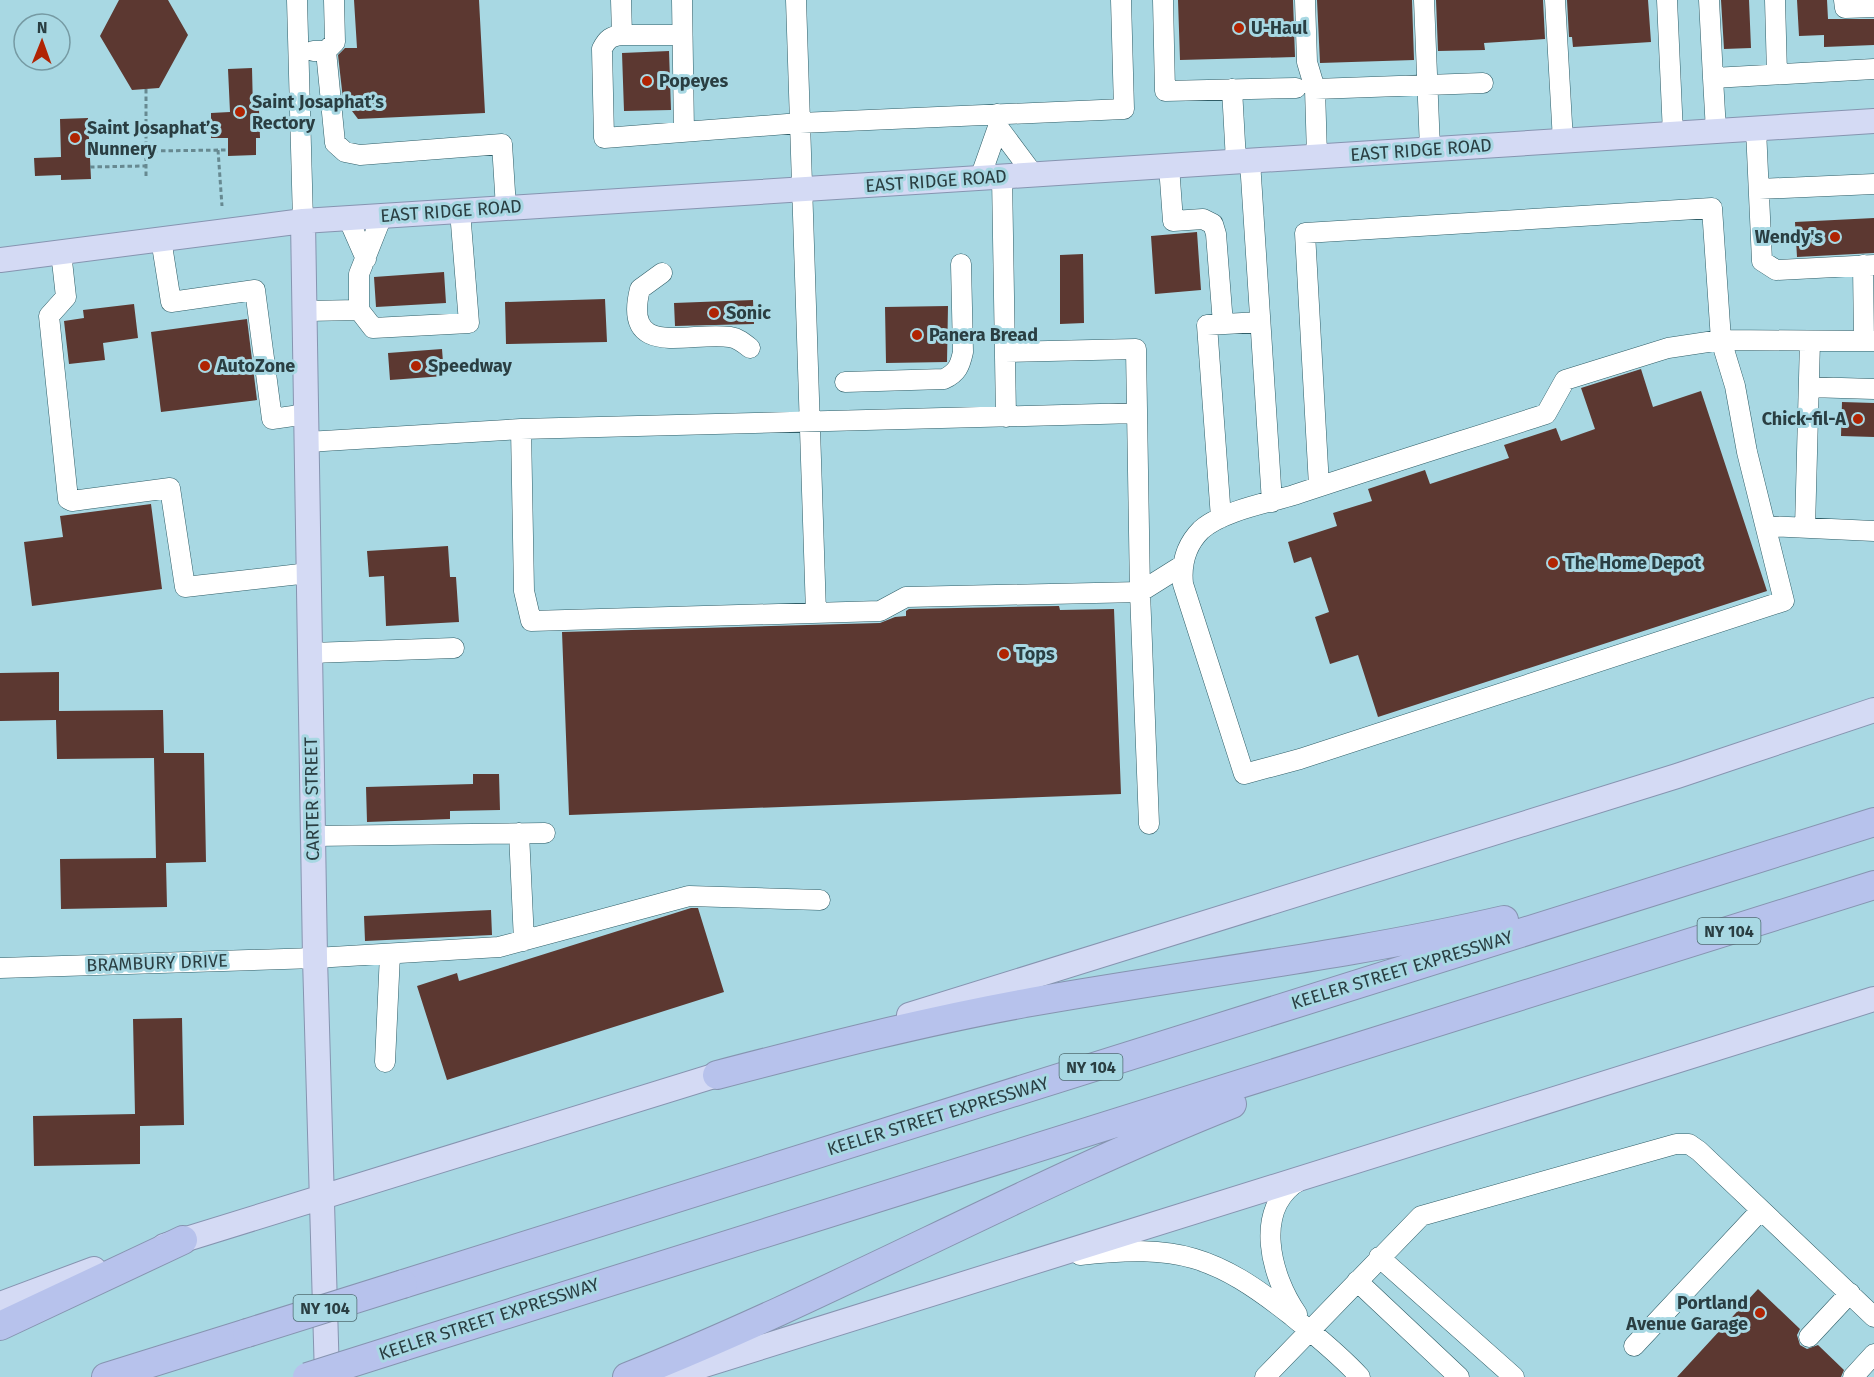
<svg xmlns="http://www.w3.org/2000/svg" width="1874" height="1377" font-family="'Fira Sans',sans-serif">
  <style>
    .building { fill: #5c3831 }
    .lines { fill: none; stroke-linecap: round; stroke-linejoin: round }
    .minor-casing { stroke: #2f5d67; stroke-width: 21 }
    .major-casing { stroke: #8694b0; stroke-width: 26 }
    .highway-casing { stroke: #8694b0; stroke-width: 30 }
    .path { stroke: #678991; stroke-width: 3; stroke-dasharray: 4.5 3; stroke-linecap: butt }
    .minor { stroke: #fff; stroke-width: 20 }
    .major { stroke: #d4daf4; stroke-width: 24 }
    .highway { stroke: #b7c2ec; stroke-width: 28 }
    .highway-bridge-casing { stroke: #8694b0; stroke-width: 30; stroke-linecap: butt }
    .highway-bridge { stroke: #b7c2ec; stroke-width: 28 }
    .poi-dot { fill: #b02403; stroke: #a8d8e3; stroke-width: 2 }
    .labels { text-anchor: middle; stroke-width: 6; stroke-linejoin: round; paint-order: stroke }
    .shield { fill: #a8d8e3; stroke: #506c72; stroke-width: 1.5 }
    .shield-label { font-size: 16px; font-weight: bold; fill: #2a3e42 }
    .poi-label { font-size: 18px; font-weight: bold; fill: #2a3e42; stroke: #a8d8e3; text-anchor: start }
    .street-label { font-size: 18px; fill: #2a3e42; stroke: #a8d8e3 }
  </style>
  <rect width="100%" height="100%" fill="#a8d8e3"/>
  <path class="building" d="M119,0h49l20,35 -29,53 -27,2 -32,-54z
    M354,0h125l6,113 -127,6 -15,-20 -5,-44 7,-7h12z
    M1178,0h115l2,57 -115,3z
    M1317,0h95l2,60 -94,3z
    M1436,0h107l2,39 -61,4 1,7 -47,1z
    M1567,0h81l3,42 -78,5 -1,-10h-3z
    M1721,0h28l2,48 -27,1z
    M1797,0h30l1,19h46v26l-50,2v-12l-25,1z
    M669,51l2,59 -47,1 -2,-58z
    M252,68l1,42 6,-1 1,29h-4v17l-28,1v-18h-17v-25l19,-1 -2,-43z
    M88,118l3,61 -30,1v-5l-26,1 -1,-18 27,-1 -1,-38z
    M1874,218v35l-77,4 -2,-35z
    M1197,232l4,58 -46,4 -4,-58z
    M1083,254l1,69 -24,1v-69z
    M444,272l2,31 -70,4 -2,-30z
    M605,299l2,43 -101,2 -1,-42z
    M753,300l1,24 -79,2 -1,-23z
    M134,304l4,34 -35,5 2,17 -36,4 -5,-43 20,-3 -1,-8z
    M948,306l-1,56 -61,1 -1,-56z
    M247,319l10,81 -96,12 -10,-80z
    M442,349l2,27 -54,4 -2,-27z
    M1641,369l12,38 48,-16 66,200 -389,126 -20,-62 -28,9 -15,-47 14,-5 -18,-55 -17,6 -6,-21 49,-16 -4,-13 39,-12 -4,-12 57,-19 5,14 79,-26 -5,-13 52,-17 5,13 34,-12 -14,-41z
    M1842,402l32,1v34l-33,-1z
    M151,504l11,85 -130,17 -8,-64 39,-5 -3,-21z
    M448,546l2,31h6l3,45 -73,4 -2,-50 -15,1 -2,-26z
    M1059,606l1,4 54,-1 7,185 -552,21 -7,-183 318,-9 15,-6 11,-1v-5l3,-2z
    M59,672v39l104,-1 1,43h40l2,109 -40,1 1,44 -106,2 -1,-50 96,-1 -2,-100 -97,1 -1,-39 -56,1v-48z
    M473,774h26l1,36 -50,1v8l-83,3 -1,-35 107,-3z
    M691,908h7l26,84 -277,88 -30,-94 40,-13 2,8z
    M491,910l1,25 -127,6 -1,-25z
    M182,1018l2,107 -44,1v38l-106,2 -1,-50 102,-2 -2,-95z
    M1758,1289l42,40 -3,6 3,10 7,4 11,-4 26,25 -3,7h-164z"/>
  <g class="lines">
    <defs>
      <path id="minor" d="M297,0l6,221
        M621,0l1,35
        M682,0l2,132
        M796,0l20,613
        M1163,0l2,91 131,-3
        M1305,0l2,62 8,27 2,67
        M1424,0l6,149
        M1555,0l8,141
        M1667,0l6,134
        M1709,0l4,78
        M1775,0l2,74
        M1844,0l1,8 29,-1
        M682,35h-60c-11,1 -15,4 -20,14l2,89 196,-15 324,-14 -3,-109
        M313,51h13l9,-9 -1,-42
        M326,51l9,92 10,9 15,3 142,-11 4,64
        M1232,89l4,72
        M1315,89l168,-6
        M998,127l35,47
        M1756,129l6,132 14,9 98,-5
        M1716,131l-3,-53 161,-9
        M1250,161l22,341
        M1169,166l4,55 30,-2 10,5 3,10 7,90
        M1002,176l4,241
        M980,178l18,-51 -1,-13
        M1759,189l115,-5
        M382,216l-23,58v36l14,18 96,-5 -9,-112
        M348,218l18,41
        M161,239l10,63 84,-12 17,129 35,-5
        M61,252l5,45 -17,19 19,183 4,2 98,-13 15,99 124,-14
        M1863,265l1,76
        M662,273l-22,16c-18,71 49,42 90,48 8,1 14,6 20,11
        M305,311l54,-1
        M1005,352l131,-3 4,243 9,232
        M845,382l99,-3c13,-6 16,-13 19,-27l-2,-88
        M1809,387l65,2
        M521,429l3,162 7,30 349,-10 26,-14 234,-5 43,-27
        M307,442l214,-13 616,-16
        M1319,486l-14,-253 407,-25 9,132 14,46 12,66 37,149 -484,158 -56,15 -61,-190c-2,-20 3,-39 18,-54 21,-19 66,-27 93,-35 84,-28 168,-54 252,-81l19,-34 103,-32 53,-8 153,1
        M1221,518l-14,-193 53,-3
        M1766,526l108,5
        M1805,528l5,-187
        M311,653l143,-5
        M519,833l5,108
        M313,836l232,-3
        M0,968l315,-10 184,-11 190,-51 131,4
        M385,1062l5,-108
        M1080,1255c98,-11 135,0 212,61 24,20 47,38 68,61
        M1379,1257l135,120
        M1357,1281l102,96
        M1297,1314c-26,-37 -45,-106 3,-134
        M1809,1337l41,-44
        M1634,1346l127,-136
        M1265,1377l156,-161 255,-72h13l10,7 175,166
        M1853,1377l21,-23"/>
      <path id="major" d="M303,221l12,737 12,419
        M0,260l303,-39 1571,-100
        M909,1015l768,-239 197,-66
        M164,1246l569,-176
        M0,1304l94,-35
        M666,1377l1208,-378"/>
      <path id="highway" d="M717,1075c104,-27 208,-54 314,-73 157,-28 317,-46 473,-82
        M403,1284l1471,-462
        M0,1326l183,-86
        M402,1347l1472,-462
        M106,1377l141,-44
        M627,1377c206,-82 399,-191 605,-273"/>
    </defs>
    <use href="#minor" class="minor-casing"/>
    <use href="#major" class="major-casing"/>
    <use href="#highway" class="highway-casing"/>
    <path class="path" d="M146,89v89
      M218,150l4,56
      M146,151l82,-1
      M90,167l55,-1"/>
    <use href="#minor" class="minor"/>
    <use href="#major" class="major"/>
    <use href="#highway" class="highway"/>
    <defs>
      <path id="highway-bridge" d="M247,1333l156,-49
        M307,1377l95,-30"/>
    </defs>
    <use href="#highway-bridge" class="highway-bridge-casing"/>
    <use href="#highway-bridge" class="highway-bridge"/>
  </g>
  <g class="poi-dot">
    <circle cx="1239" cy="28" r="6"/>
    <circle cx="647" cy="81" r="6"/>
    <circle cx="240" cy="112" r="6"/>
    <circle cx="75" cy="138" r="6"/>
    <circle cx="1835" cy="237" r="6"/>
    <circle cx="714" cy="313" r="6"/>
    <circle cx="917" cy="335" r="6"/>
    <circle cx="205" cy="366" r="6"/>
    <circle cx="416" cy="366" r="6"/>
    <circle cx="1858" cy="419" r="6"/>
    <circle cx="1553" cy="563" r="6"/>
    <circle cx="1004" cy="654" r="6"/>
    <circle cx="1760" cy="1313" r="6"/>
  </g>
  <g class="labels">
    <g class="shield">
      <rect x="1697.5" y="918" width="63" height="26" rx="4.5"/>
      <rect x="1059.5" y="1054" width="63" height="26" rx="4.5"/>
      <rect x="293.5" y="1295" width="63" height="26" rx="4.5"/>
    </g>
    <g class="shield-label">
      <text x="1729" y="937">NY 104</text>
      <text x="1091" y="1073">NY 104</text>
      <text x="325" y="1314">NY 104</text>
    </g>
    <g class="poi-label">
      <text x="1251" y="34">U-Haul</text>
      <text x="659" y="87">Popeyes</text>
      <text x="252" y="108">Saint Josaphat’s<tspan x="252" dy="21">Rectory</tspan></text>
      <text x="87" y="134">Saint Josaphat’s<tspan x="87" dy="21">Nunnery</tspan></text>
      <text x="1823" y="243" text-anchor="end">Wendy's</text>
      <text x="726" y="319">Sonic</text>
      <text x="929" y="341">Panera Bread</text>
      <text x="217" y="372">AutoZone</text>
      <text x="428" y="372">Speedway</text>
      <text x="1846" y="425" text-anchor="end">Chick-fil-A</text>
      <text x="1565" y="569">The Home Depot</text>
      <text x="1016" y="660">Tops</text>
      <text x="1748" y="1309" text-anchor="end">Portland<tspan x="1748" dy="21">Avenue Garage</tspan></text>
    </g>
    <g class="street-label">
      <text transform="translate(1421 150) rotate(-4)" y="6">EAST RIDGE ROAD</text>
      <text transform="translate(936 181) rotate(-4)" y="6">EAST RIDGE ROAD</text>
      <text transform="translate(451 211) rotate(-4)" y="6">EAST RIDGE ROAD</text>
      <text transform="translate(312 799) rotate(-91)" y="6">CARTER STREET</text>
      <text transform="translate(157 963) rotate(-2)" y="6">BRAMBURY DRIVE</text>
      <text transform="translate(1402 970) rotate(-17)" y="6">KEELER STREET EXPRESSWAY</text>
      <text transform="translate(938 1116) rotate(-17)" y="6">KEELER STREET EXPRESSWAY</text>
      <text transform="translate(489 1319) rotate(-18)" y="6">KEELER STREET EXPRESSWAY</text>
    </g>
  </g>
  <g transform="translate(42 42) rotate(1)"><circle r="28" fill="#a8d8e3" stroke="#769aa3" stroke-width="1.5"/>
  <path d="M0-4.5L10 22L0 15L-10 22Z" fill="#b02403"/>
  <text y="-9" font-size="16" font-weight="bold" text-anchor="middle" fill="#2a3e42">N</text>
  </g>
</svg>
